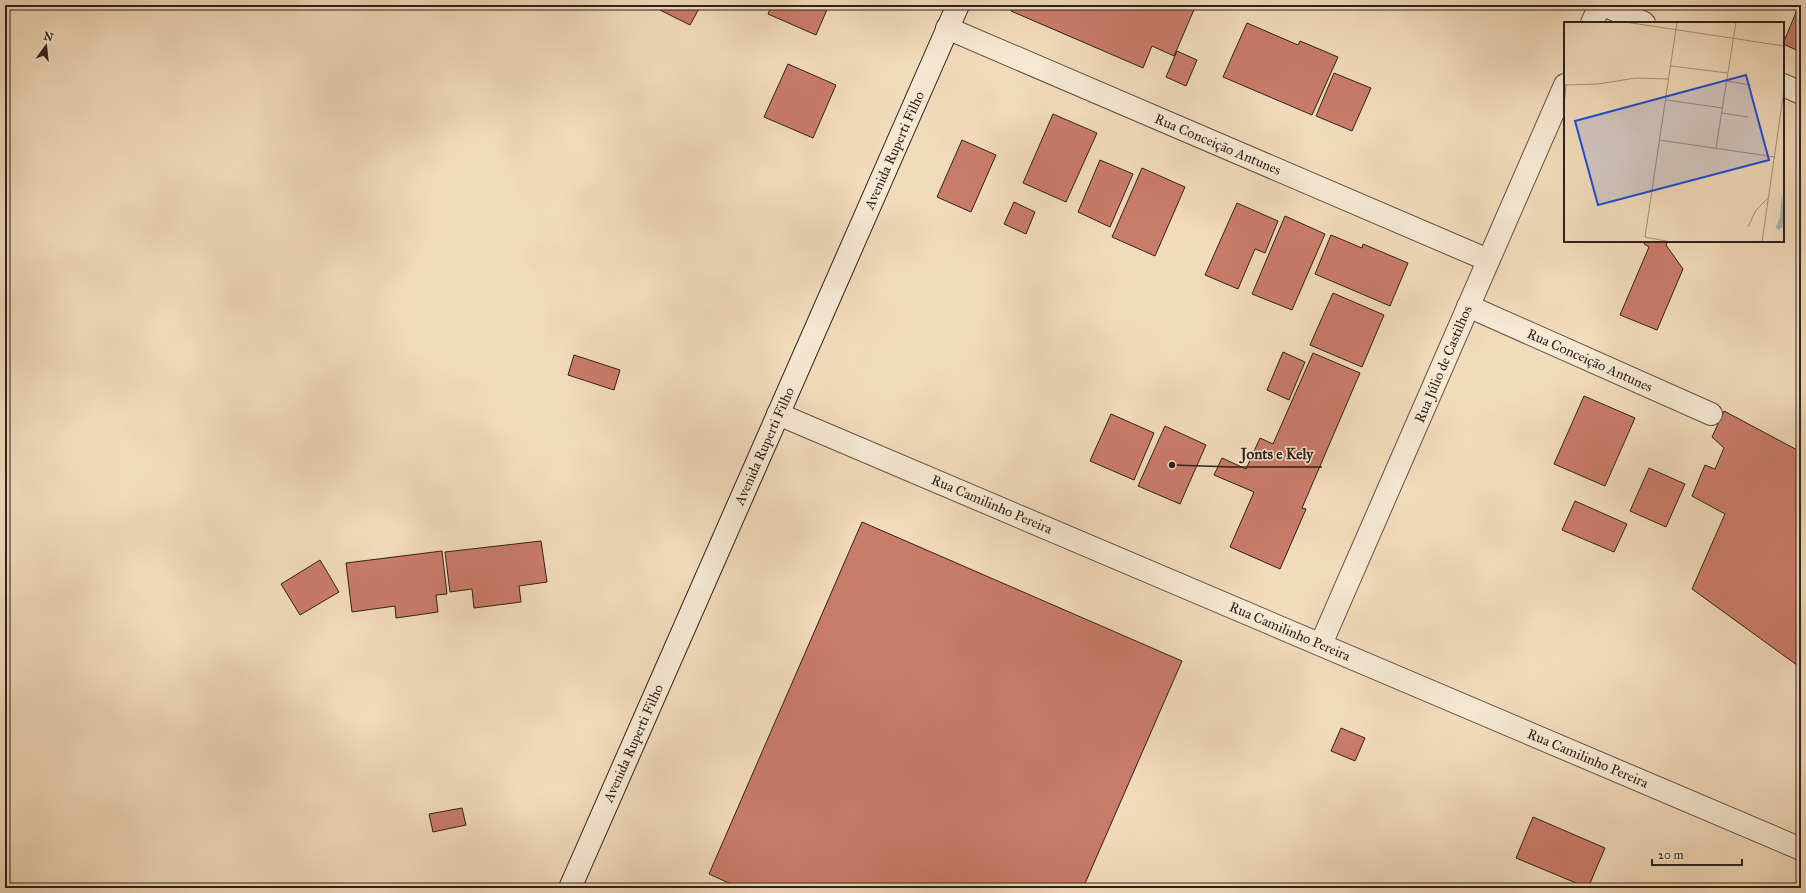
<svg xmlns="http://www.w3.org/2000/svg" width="1806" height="893" font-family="'IM FELL Great Primer',serif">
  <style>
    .building { fill: #ca7c6a; stroke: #2e211b }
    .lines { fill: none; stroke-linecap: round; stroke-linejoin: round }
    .minor-casing { stroke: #5f5043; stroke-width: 24 }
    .tertiary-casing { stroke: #5f5043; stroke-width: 24 }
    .secondary-casing { stroke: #2e211b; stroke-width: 24 }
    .minor { stroke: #f7e8d3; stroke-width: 22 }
    .tertiary { stroke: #f7e8d3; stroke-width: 22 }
    .secondary { stroke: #f7e8d3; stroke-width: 22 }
    .labels { text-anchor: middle; stroke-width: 3; stroke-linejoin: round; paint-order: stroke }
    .street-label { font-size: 14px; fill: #2e211b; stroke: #f7e8d3 }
    .inset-road { fill: none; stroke: #a4917b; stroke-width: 1 }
    .view { fill: #1d4ed8; fill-opacity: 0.15; stroke: #1d4ed8; stroke-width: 2 }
    .inset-edge { fill: none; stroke: #2e211b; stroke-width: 2 }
    .leader { fill: none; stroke: #2e211b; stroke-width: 1.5 }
    .callout-dot { fill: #2e211b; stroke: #f7e8d3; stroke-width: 1.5 }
    .callout-label { font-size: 15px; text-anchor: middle; font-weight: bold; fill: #2e211b; stroke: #f7e8d3; stroke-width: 3; stroke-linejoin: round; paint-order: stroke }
  </style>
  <rect width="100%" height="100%" fill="#f2dbbb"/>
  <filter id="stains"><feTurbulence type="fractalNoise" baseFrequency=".005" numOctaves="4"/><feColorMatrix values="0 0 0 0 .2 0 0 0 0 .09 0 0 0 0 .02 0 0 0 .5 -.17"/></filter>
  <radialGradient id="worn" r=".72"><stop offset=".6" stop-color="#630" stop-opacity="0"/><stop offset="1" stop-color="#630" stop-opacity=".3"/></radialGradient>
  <path class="building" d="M650,5h51l-11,20z
    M772,5h57l-13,30 -48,-21z
    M1014,5h182l-22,51 -22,-10 -9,22 -132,-57z
    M1720,5h13l-2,5z
    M1799,5h2v47l-18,-8z
    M1247,23l51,22 2,-4 38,16 -26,58 -89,-38z
    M1177,51l20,9 -11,26 -20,-9z
    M788,64l48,21 -23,53 -49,-21z
    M1334,73l37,15 -19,43 -36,-15z
    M1053,114l44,19 -31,69 -43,-19z
    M962,140l34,15 -25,57 -34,-15z
    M1100,160l33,14 -23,53 -32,-15z
    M1142,168l43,19 -30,69 -43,-19z
    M1014,202l21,10 -9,22 -22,-10z
    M1237,203l41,18 -13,32 -10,-4 -17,40 -33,-14z
    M1285,216l40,18 -33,76 -40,-16z
    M1331,235l31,13 1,-4 45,19 -18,43 -75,-32z
    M1645,241h23l-2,4 17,24 -26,61 -37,-15 29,-68 -5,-3z
    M1333,293l51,22 -22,52 -52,-22z
    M1283,352l22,10 -16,38 -22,-10z
    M1313,353l47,20 -58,135 4,1 -26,60 -50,-22 24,-55 -40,-17 8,-17 24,11 14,-31 13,6z
    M574,355l46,15 -6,20 -46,-15z
    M1584,396l51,22 -30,68 -51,-22z
    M1724,411l77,41v216l-109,-79 33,-75 -33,-18 13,-31 10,4 9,-21 -12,-11z
    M1111,414l43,19 -20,47 -44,-19z
    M1165,426l41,19 -26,59 -42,-18z
    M1649,468l36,16 -19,43 -36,-16z
    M1575,501l52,23 -13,28 -52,-22z
    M862,522l320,139 -99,227h-343l-31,-14z
    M541,541l6,41 -28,4 2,16 -47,6 -2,-19 -22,3 -5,-40z
    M442,551l5,43 -11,1 2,17 -42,6 -1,-12 -43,6 -6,-49z
    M320,560l19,32 -39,23 -19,-31z
    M1341,728l24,10 -10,23 -24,-10z
    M462,808l4,17 -33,7 -4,-18z
    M1533,817l72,31 -17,40 -72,-30z"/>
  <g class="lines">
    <defs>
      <path id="minor" d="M1604,5l40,18
        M1592,23l8,-18
        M947,28l541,232
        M1783,85l18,8
        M1468,306l243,108
        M1321,644l244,-559"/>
      <path id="tertiary" d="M778,414l1023,435"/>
      <path id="secondary" d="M570,888l388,-883"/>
    </defs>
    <use href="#minor" class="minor-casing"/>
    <use href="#tertiary" class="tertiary-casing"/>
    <use href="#secondary" class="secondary-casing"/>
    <use href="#minor" class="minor"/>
    <use href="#tertiary" class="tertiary"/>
    <use href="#secondary" class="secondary"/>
  </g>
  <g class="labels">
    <g class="street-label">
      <text transform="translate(1218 144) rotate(23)" y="5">Rua Conceição Antunes</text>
      <text transform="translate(894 150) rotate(-66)" y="5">Avenida Ruperti Filho</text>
      <text transform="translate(1590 360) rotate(24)" y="5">Rua Conceição Antunes</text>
      <text transform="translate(1443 364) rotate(-67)" y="5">Rua Júlio de Castilhos</text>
      <text transform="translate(764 446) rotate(-66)" y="5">Avenida Ruperti Filho</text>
      <text transform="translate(992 504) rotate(23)" y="5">Rua Camilinho Pereira</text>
      <text transform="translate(1290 631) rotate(23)" y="5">Rua Camilinho Pereira</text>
      <text transform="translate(633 743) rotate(-66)" y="5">Avenida Ruperti Filho</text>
      <text transform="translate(1588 758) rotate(23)" y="5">Rua Camilinho Pereira</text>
    </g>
  </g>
  <g transform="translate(1564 22)">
    <rect width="220" height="220" fill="#f2dbbb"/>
    <path d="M218,170l2,34 -6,4 -2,-3 4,-10z" fill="#9fb9ba"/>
    <path class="inset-road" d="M61,0l159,24M107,44l57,7M163,59l24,4M0,63l34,-1 38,-6 33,1M1,75l1,-12M102,78l57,8M158,91l26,4M95,118l116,17M152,126l20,-126M184,205l8,-17 13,-13M107,220l-26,-5 32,-215M198,220l22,-152"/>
    <path class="view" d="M182,53l23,85 -171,45 -23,-84z"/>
    <rect width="220" height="220" class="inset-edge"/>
  </g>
  <path class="leader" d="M1172 465L1233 467H1322"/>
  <circle class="callout-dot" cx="1172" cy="465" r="4"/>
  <g class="callout-label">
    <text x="1277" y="459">Jonts e Kely</text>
  </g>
  <rect width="1806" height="893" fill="none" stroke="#f2dbbb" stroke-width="20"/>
  <rect x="6" y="6" width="1794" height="881" fill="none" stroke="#2e211b" stroke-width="2"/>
  <rect x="10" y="10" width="1786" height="873" fill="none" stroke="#2e211b"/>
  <g transform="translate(46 46) rotate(15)" stroke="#f7e8d3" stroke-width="3" paint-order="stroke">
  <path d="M0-3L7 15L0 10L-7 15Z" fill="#2e211b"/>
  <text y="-6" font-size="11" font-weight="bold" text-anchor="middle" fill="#2e211b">N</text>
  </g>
  <path d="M1652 859v6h90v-6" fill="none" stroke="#2e211b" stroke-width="2"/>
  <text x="1658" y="859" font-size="12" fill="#2e211b" stroke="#f7e8d3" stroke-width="3" paint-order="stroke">20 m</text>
  <rect width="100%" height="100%" filter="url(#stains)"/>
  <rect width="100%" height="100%" fill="url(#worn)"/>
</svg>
